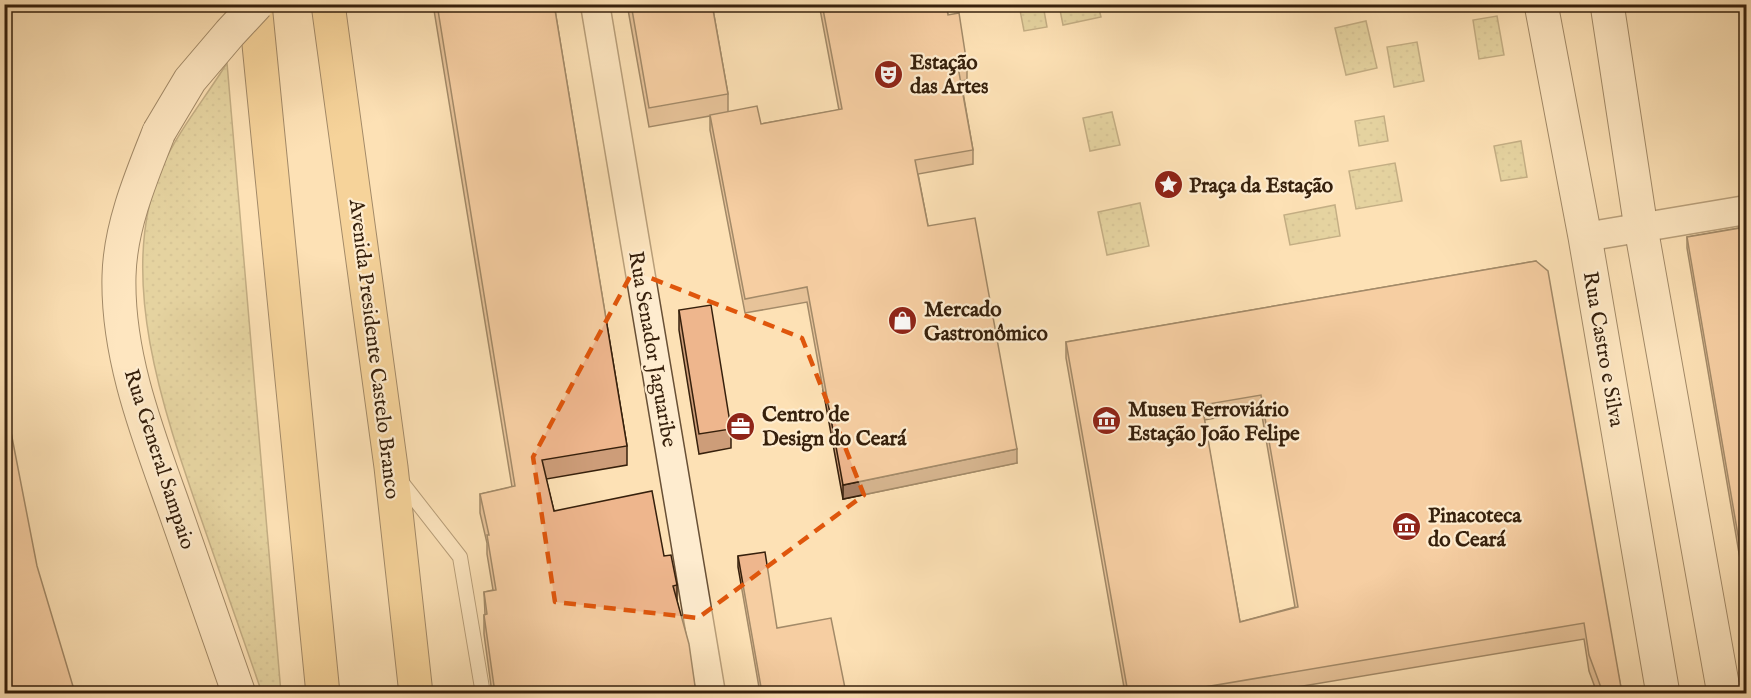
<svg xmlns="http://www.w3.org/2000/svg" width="1751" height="698" font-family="'IM FELL English',serif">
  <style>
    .grass { fill: url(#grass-dots); stroke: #7f704a; stroke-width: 1.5 }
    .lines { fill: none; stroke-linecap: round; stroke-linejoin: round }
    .lane-casing { stroke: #685036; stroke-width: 16 }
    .street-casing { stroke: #685036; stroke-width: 31 }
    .secondary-casing { stroke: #36200c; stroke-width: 35 }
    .primary-casing { stroke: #36200c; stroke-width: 35 }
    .lane { stroke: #feeccf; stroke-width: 14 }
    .street { stroke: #feeccf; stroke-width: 28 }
    .secondary { stroke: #feeccf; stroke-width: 33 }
    .primary { stroke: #eec07a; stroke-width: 33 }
    .secondary-bridge-casing { stroke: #36200c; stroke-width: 35; stroke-linecap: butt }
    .secondary-bridge { stroke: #feeccf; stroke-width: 33 }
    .wall { fill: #cd9d79; stroke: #36200c; stroke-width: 1.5; fill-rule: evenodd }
    .shaded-wall { fill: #a77f63; stroke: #36200c; stroke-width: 1.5 }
    .building { fill: #eeb68d; stroke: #36200c; stroke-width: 1.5; fill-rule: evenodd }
    .marked { fill: none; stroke: #df560c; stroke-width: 4.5; stroke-dasharray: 12 8; stroke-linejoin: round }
    .labels { text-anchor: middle; stroke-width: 4.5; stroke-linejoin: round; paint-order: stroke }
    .poi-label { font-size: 21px; font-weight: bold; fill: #36200c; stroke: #feeccf; text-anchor: start }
    .street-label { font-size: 21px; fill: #36200c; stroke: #feeccf }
  </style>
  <defs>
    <pattern id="grass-dots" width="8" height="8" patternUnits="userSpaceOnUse" patternTransform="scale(1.5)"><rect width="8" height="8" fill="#c8c088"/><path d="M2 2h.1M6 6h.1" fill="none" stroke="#aca574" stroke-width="1.8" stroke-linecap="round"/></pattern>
  </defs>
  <rect width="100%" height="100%" fill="#fde1b5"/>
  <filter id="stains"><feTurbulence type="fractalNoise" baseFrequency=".00333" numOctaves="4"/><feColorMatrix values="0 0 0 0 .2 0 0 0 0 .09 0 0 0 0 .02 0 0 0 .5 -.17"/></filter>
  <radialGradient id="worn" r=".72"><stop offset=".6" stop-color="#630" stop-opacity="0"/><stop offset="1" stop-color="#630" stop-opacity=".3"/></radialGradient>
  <path class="grass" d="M1019,5h24l4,22 -23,4z
    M1059,5h39l3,12 -38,8z
    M1497,16l7,39 -25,4 -6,-39z
    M1366,21l11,47 -31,7 -11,-47z
    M1417,42l7,39 -30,6 -7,-40z
    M227,63l54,630h-19c-19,-54 -38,-108 -57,-163 -37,-106 -92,-253 -43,-363 16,-36 44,-70 65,-104z
    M1112,112l8,33 -30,6 -7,-33z
    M1384,116l4,25 -29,5 -4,-25z
    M1521,141l6,36 -26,4 -7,-35z
    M1395,163l7,38 -46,8 -7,-38z
    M1140,203l9,43 -42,9 -9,-43z
    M1335,205l5,31 -50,9 -6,-30z"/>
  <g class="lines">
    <defs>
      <path id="lane" d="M399,479l61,78 23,137"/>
      <path id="street" d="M595,4l116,690
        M1585,237l161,-27"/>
      <path id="secondary" d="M1541,4l44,233 78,457
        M1607,4l34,224 83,466
        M159,132c-18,45 -39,95 -40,144 -2,79 28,156 54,229 22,63 44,126 66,189"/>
      <path id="primary" d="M255,4l68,690
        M328,4l63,463 25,227"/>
    </defs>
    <use href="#lane" class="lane-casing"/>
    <use href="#street" class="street-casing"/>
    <use href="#secondary" class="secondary-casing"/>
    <use href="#primary" class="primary-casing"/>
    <use href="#lane" class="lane"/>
    <use href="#street" class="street"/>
    <use href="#secondary" class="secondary"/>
    <use href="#primary" class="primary"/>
    <defs>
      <path id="secondary-bridge" d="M159,132l31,-52 40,-47 27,-29"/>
    </defs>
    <use href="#secondary-bridge" class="secondary-bridge-casing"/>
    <use href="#secondary-bridge" class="secondary-bridge"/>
  </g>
  <path class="wall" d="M433,4h121l73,442v19l-81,14 8,32 110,45 13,29v16l19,92h-204l-8,-59v-19l1,-1 -1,-22 9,-2 -6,-36v-11l-7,-30v-19l32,-7z
    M627,4h85l16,90v18l33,12 78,-14 -20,-106h127l2,11 19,50v15l-6,1 12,69v14l-55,10 10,52 89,237 -174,36 -36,-197 -62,11 -35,-183v-14l-61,11z
    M1746,227v367l-59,-346v-11z
    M1536,261l86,432h-25l-8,-22 -5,-32 -323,54h-136l-59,-335v-16zM1261,410l34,197 -55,15 -36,-202z
    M679,310l52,119v19l-32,6 -20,-124z
    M738,556l39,72 69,65h-86l-22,-126z"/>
  <path class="shaded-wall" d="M1017,449v14l-174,36v-14z"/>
  <path class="building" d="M437,4h117l73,442 -85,14 12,51 98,-20 12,65 7,-1 6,30 -4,1 16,58 7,49h-201l-11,-78 3,-1 -3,-22 12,-2 -9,-55h2l-9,-41 35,-8z
    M631,4h81l16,90 -79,14z
    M822,4h124l2,11 11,-2 8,52 -9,2 15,83 -58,10 13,66 47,-8 42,231 -174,36 -36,-198 -62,12 -35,-184 47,-9 4,18 81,-15z
    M1746,227v355l-59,-345z
    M1536,261l12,10 74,422h-19l-14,-38 -5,-32 -415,70h-41l-62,-351zM1261,395l37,212 -58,15 -38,-217z
    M711,305l20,124 -32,5 -20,-124z
    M4,396l33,170 38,127h-71z
    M765,552l12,76 54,-10 15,75h-84l-24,-137z"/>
  <path d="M0 0H1751V698H0ZM633,271l169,67 62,157 -166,123 -143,-16 -22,-145z" fill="#fde1b5" fill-opacity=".55" fill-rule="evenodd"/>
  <path class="marked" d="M633,271l169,67 62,157 -166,123 -143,-16 -22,-145z"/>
  <defs>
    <symbol id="theatre-disc" viewBox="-11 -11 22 22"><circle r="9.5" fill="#8f2418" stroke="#feeccf"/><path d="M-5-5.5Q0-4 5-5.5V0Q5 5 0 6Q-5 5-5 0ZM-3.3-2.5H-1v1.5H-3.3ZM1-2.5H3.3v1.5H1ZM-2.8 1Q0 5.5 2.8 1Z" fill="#fff"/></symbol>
    <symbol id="sight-disc" viewBox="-11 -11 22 22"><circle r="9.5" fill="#8f2418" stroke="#feeccf"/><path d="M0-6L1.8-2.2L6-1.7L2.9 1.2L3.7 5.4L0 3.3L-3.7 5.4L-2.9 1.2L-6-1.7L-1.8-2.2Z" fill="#fff"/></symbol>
    <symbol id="shop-disc" viewBox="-11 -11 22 22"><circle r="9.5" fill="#8f2418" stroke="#feeccf"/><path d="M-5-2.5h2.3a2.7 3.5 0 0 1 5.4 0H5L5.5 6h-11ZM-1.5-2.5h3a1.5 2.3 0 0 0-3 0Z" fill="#fff"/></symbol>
    <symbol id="museum-disc" viewBox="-11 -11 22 22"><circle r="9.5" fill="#8f2418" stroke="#feeccf"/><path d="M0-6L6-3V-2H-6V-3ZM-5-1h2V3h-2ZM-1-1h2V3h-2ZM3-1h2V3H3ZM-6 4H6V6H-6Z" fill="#fff"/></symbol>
    <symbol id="office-disc" viewBox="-11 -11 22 22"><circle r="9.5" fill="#8f2418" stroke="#feeccf"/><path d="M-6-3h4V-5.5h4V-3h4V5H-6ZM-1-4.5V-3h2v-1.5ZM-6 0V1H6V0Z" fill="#fff"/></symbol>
  </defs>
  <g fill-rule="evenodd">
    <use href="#theatre-disc" x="872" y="58" width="33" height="33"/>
    <use href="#sight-disc" x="1152" y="168" width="33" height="33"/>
    <use href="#shop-disc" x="886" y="304" width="33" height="33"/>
    <use href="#museum-disc" x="1090" y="404" width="33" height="33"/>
    <use href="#office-disc" x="724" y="410" width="33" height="33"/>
    <use href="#museum-disc" x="1390" y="510" width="33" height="33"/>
  </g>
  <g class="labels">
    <g class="poi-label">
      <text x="910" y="69">Estação<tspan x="910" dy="24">das Artes</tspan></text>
      <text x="1189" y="192">Praça da Estação</text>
      <text x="924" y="316">Mercado<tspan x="924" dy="24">Gastronômico</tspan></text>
      <text x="1128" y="416">Museu Ferroviário<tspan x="1128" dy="24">Estação João Felipe</tspan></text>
      <text x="762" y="421">Centro de<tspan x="762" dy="24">Design do Ceará</tspan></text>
      <text x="1428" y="522">Pinacoteca<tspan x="1428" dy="24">do Ceará</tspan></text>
    </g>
    <g class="street-label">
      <text transform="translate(375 349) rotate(83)" y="7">Avenida Presidente Castelo Branco</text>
      <text transform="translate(653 349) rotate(80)" y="7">Rua Senador Jaguaribe</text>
      <text transform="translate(1604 349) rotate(80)" y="7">Rua Castro e Silva</text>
      <text transform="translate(160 459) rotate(72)" y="7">Rua General Sampaio</text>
    </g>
  </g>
  <rect width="1751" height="698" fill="none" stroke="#fde1b5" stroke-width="24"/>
  <rect x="6" y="6" width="1739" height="686" fill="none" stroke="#36200c" stroke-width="3"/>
  <rect x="12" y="12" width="1727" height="674" fill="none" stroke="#36200c" stroke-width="1.5"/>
  <rect width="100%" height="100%" filter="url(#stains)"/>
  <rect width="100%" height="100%" fill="url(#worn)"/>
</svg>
